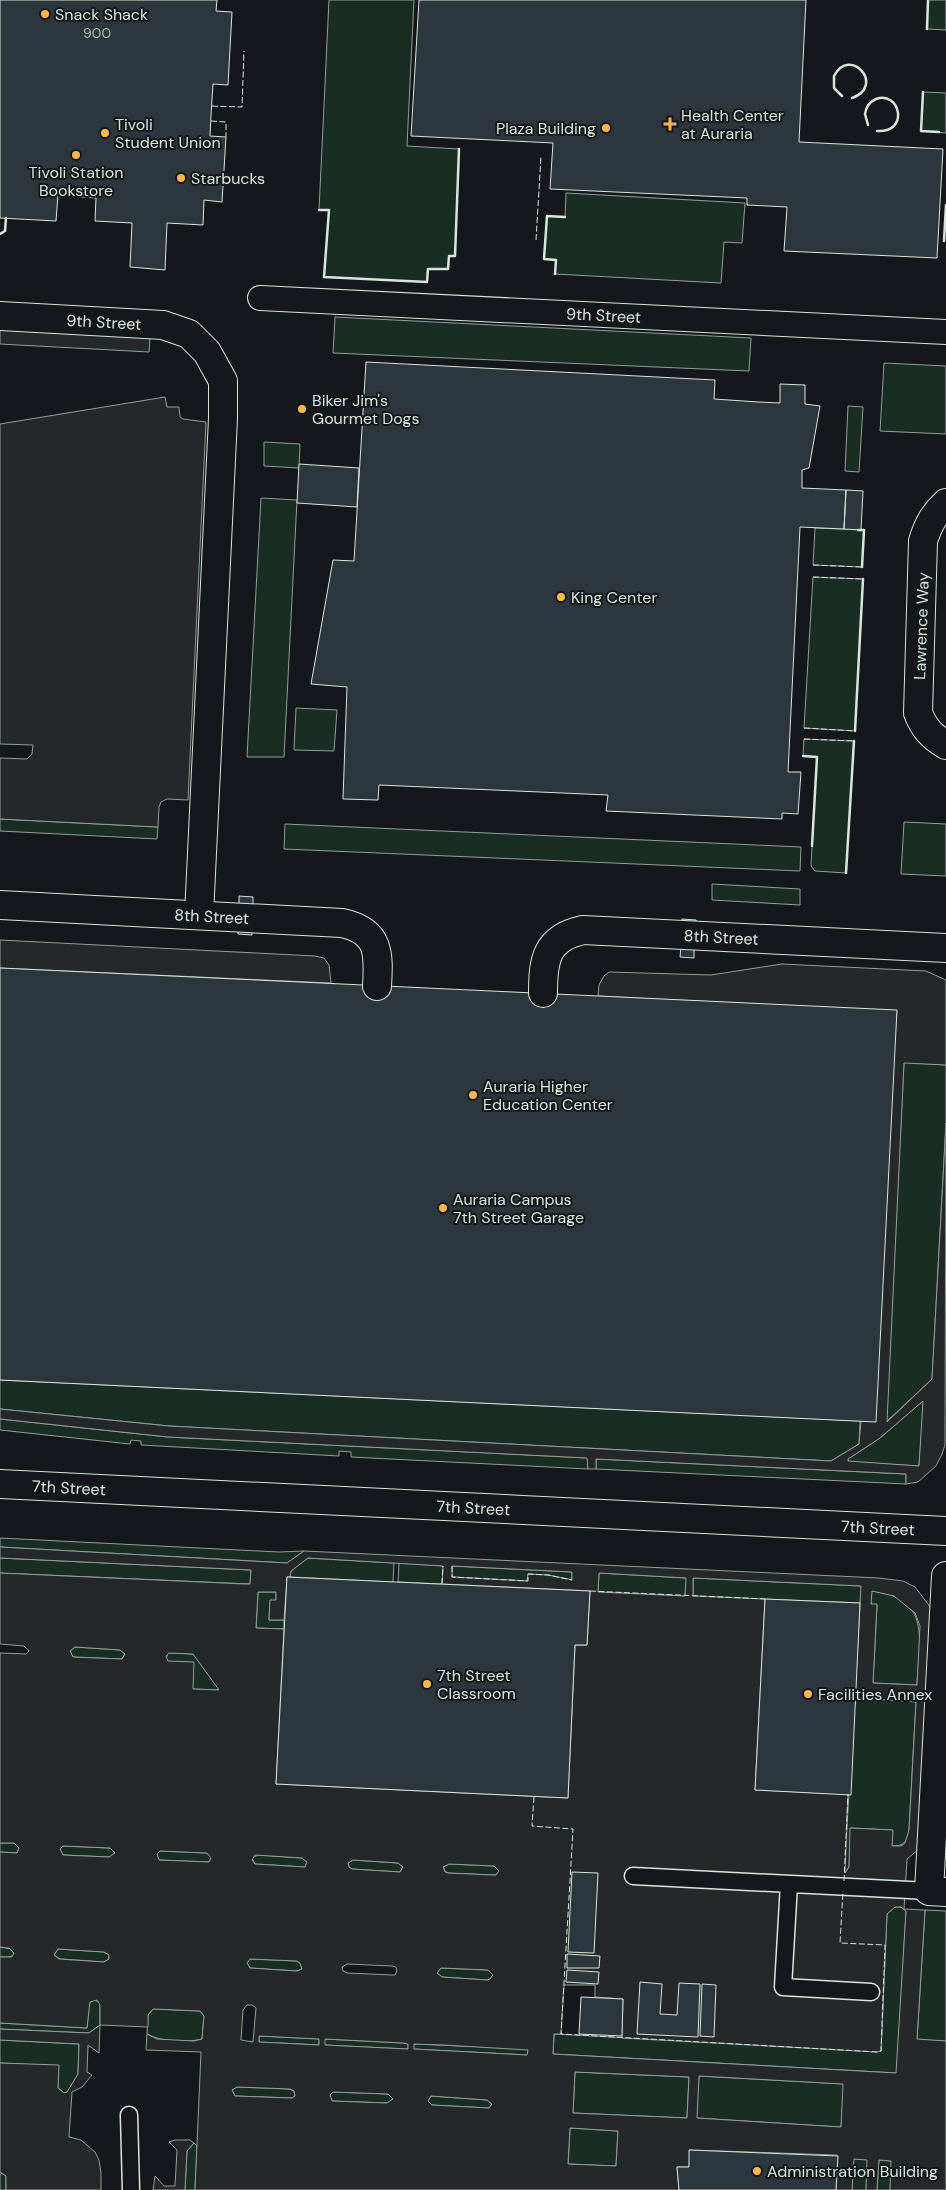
<svg xmlns="http://www.w3.org/2000/svg" width="946" height="2190" font-family="'DM Sans',sans-serif">
  <style>
    .green { fill: #1a2d24; stroke: #939e99 }
    .parking { fill: #24282b; stroke: #939e99; fill-rule: evenodd }
    .building { fill: #2c363c; stroke: #d8e6dc }
    .lines { fill: none; stroke-linecap: round; stroke-linejoin: round }
    .service-casing { stroke: #d8e6dc; stroke-width: 19 }
    .pedestrian-casing { stroke: #d8e6dc; stroke-width: 26 }
    .minor-casing { stroke: #d8e6dc; stroke-width: 30 }
    .secondary-casing { stroke: #d8e6dc; stroke-width: 30 }
    .service { stroke: #14181c; stroke-width: 16 }
    .pedestrian { stroke: #14181c; stroke-width: 24 }
    .minor { stroke: #14181c; stroke-width: 28 }
    .secondary { stroke: #14181c; stroke-width: 28 }
    .fence { stroke: #d8e6dc; stroke-width: 1; stroke-dasharray: 6 2.5; stroke-linecap: butt }
    .wall { stroke: #d8e6dc; stroke-width: 2.5 }
    .poi-dot { fill: #ffb74d; stroke: #14181c; stroke-width: 2 }
    .labels { text-anchor: middle; stroke-width: 4; stroke-linejoin: round; paint-order: stroke }
    .number-label { font-size: 14px; fill: #adbab4 }
    .poi-label { font-size: 16px; fill: #d8e6dc; stroke: #14181c; text-anchor: start }
    .street-label { font-size: 16px; fill: #d8e6dc; stroke: #14181c }
  </style>
  <rect width="100%" height="100%" fill="#14181c"/>
  <path class="green" d="M329,0h85l-7,146 52,3 -4,107h-6l-1,13h-20l-1,13 -103,-5 5,-67h-10z
    M928,0h18v30l-19,-1z
    M923,92l23,1v40l-25,-2z
    M566,193l179,10 -3,40 -18,-1 -3,41 -166,-9 1,-14 -12,-1 3,-43 18,1z
    M335,317l416,21 -2,33 -416,-18z
    M884,363l62,3v68l-66,-3z
    M848,406l15,1 -4,65 -14,-1z
    M264,442l36,2 -1,24 -35,-2z
    M261,498l36,2 -13,257h-37z
    M815,528l49,2 -2,37 -49,-2z
    M813,577l50,2 -8,152 -51,-3z
    M296,708l41,2 -3,41 -40,-1z
    M804,739l50,2 -8,132 -31,-2 -4,-5 6,-109 -14,-1z
    M0,819l158,8 -1,12 -157,-8z
    M904,822l42,2v52l-45,-2z
    M285,824l516,23 -1,24 -516,-22z
    M712,884l88,5v16l-88,-5z
    M904,1062l42,3v58l-14,256 -46,43z
    M0,1380l860,41 -1,23 -28,17 -662,-35 -169,-17z
    M924,1400l-5,66 -71,-4v-3l32,-21z
    M0,1419l168,18 420,21v11l-237,-12v-5l-12,-1v5l-198,-11v-4l-10,-1 -1,4 -130,-14z
    M596,1459l310,15v10l-310,-15z
    M0,1538l279,14 25,-1 -17,12 -287,-16z
    M0,1558l251,12 -1,14 -250,-11z
    M308,1558l86,5 -1,19 -103,-5v-6z
    M399,1563l44,3 -1,18 -44,-2z
    M452,1566l120,6v8l-24,-5 -20,-1v7l-76,-4z
    M599,1573l88,5 -2,18 -87,-4z
    M693,1578l169,8 -2,17 -167,-7z
    M871,1591c61,7 48,48 46,94l-44,-2 4,-78 -6,-1z
    M258,1592h18v8l-6,1 -1,19h15v9l-28,-1z
    M75,1647l45,3 5,4 -3,5 -49,-2 -3,-6z
    M168,1653l25,1 27,36 -27,-1 -27,-30z
    M855,1698l61,3 -7,129c-2,12 -5,16 -17,16v-16l-41,-2 -2,39 -5,7z
    M0,1843h14l5,5 -2,5 -17,-1z
    M63,1846l47,2 5,5 -5,4 -47,-2 -3,-6z
    M159,1851l48,2 5,5 -3,4 -50,-2 -2,-6z
    M258,1855l44,3 5,4 -2,5 -50,-3 -3,-6z
    M353,1860l45,3 5,4 -3,5 -48,-3 -3,-2 -1,-4z
    M449,1864l45,2 5,5 -3,4h-3l-45,-2 -3,-2 -2,-4z
    M895,1907h6l5,4 -9,162 -344,-19 1,-20 327,17 6,-137z
    M925,1910l21,1v130l-29,-1z
    M0,1947l12,2 2,6 -5,2h-9z
    M58,1949l46,3 5,3v4l-5,3 -44,-3 -6,-4z
    M250,1959l47,2 3,2 2,6 -5,2 -47,-3 -3,-5z
    M441,1968l47,2 5,5 -3,4 -3,1 -45,-3 -5,-4z
    M93,2000l7,2v23l-11,8 -89,-4v-6l87,5 2,-24z
    M153,2009l47,2 4,5 -2,23c-16,4 -40,3 -55,-5l1,-19z
    M259,2036l60,3v6l-60,-3z
    M324,2039l79,4h5v6l-84,-4z
    M0,2040l79,4 -1,30 -10,18 -4,1 -6,-5v-22l-58,-3z
    M414,2044l114,5v6l-115,-6z
    M575,2072l114,5 -2,41 -114,-5z
    M699,2076l145,8 -3,43 -145,-9z
    M237,2087l53,2 4,2 1,5 -3,2 -57,-2 -3,-6z
    M333,2092l55,2 5,5 -6,4 -55,-2 -2,-6z
    M431,2096l56,4 5,4 -3,4 -57,-3 -4,-4z
    M570,2128l48,3 -2,35 -48,-2z
    M194,2143l3,3 -2,44h-10l2,-39z
    M853,2159h15l-2,31h-14z
    M879,2160l13,1 -2,29h-13z
    M0,2172l6,4v14h-6z"/>
  <path class="parking" d="M0,330l150,8 -1,14 -149,-8z
    M165,397l2,10h12l1,10 3,2 23,3 -18,378 -21,-1 -6,3 -2,5 -1,20 -158,-8v-61l27,1 5,-5 1,-9 -33,-1v-320z
    M0,940l315,16 9,2 5,7 2,18 -331,-15z
    M782,964l144,7 20,9v85l-42,-2 -17,359 45,-43 14,-256 -1,322 -3,9 -6,12 -18,16 -12,2v-10l-310,-15v10h-8l-1,-11 -419,-21 -168,-18v-10l169,17 662,35 28,-17 38,-433 -299,-15 1,-11 5,-9 5,-4 102,3zM923,1401l-4,65 -71,-5v-2l32,-21z
    M0,1547l287,16 17,-12 575,27 24,3 12,6 16,21 -12,241 -12,10 -3,50 21,1 -8,129 29,2v149h-56l1,-29 -12,-1 -2,30h-11l1,-30 -13,-1 -2,31h-16l1,-35 -147,-5 -1,17h-12l2,23h-484l6,-138 -55,-2 1,-16 10,5 37,2 8,-2 2,-23 -4,-5 -47,-2 -5,6v12l-48,-2 -1,28 -11,-8 -1,27 5,3 -10,12 -10,5 -3,45 12,3 14,12 4,8 2,13v17h-95v-14l-6,-4v-109l59,2 -1,23 6,5 3,-1 11,-18 1,-30 -79,-4v-11l89,4 11,-8v-20l-3,-5 -7,2 -3,26 -87,-5v-66h12l2,-4 -5,-5 -9,-1v-95l17,1 2,-5 -5,-5h-14v-190l26,1 3,-3 -5,-5 -24,-2v-71l245,11h5l1,-14 -251,-12zM308,1558l135,8 -1,18 148,7 -3,54h-12l-7,153 -292,-14 8,-155 -28,-1 2,-36h18v8h-6l-1,20h15l3,-43h3l1,-6zM452,1566l120,6v8l-24,-5 -20,-1 -1,7 -75,-4zM599,1573l87,5 -1,18 -87,-4zM693,1578l168,8 -6,112 61,4 -7,128 -4,13 -4,3h-9l1,-16 -43,-2 -1,39 -4,6 3,-79 -93,-4 10,-191 -72,-3zM872,1591l22,5 21,17 5,13 -3,59 -44,-2 4,-79h-6zM75,1647l45,3 5,4 -3,5 -49,-2 -3,-6zM169,1653l24,1 26,36 -26,-1 1,-27 -26,-1 -2,-5zM63,1846l47,2 5,5 -6,4 -46,-2 -3,-6zM160,1851l47,2 4,5 -2,4 -50,-2 -2,-6zM255,1855l47,3 5,4 -2,5 -50,-3 -3,-4zM353,1860l45,3 5,4 -3,5 -48,-3 -3,-2 -1,-4zM449,1864l45,2 5,5 -3,4h-3l-45,-2 -3,-1 -2,-5zM895,1907h6l5,4 -10,162 -343,-19 1,-20h7l3,-49h31v12l28,2 -1,39 255,14 4,-1 6,-137zM58,1949l46,3 5,3v4l-5,3 -45,-3 -5,-4zM250,1959l47,2 3,2 2,6 -5,2 -47,-3 -3,-5zM347,1964l45,2 4,1 1,4 -2,4h-3l-45,-2 -4,-2 -1,-4zM441,1968l47,2 5,5 -3,4 -3,1 -45,-3 -5,-4zM247,2005h5l4,3 -3,34 -12,-2 2,-30zM259,2036l60,3v6l-60,-3zM325,2039l78,4 5,1v5l-83,-4zM414,2044l30,1 84,5 -1,5 -113,-6zM575,2072l114,5 -2,41 -114,-5zM699,2076l144,8 -2,43 -144,-9zM237,2087l53,2 4,2 1,5 -3,2 -57,-2 -3,-6zM333,2092l55,2 5,5 -6,4 -55,-2 -2,-6zM431,2096l56,4 5,4 -3,4 -57,-3 -4,-4zM570,2128l48,3 -2,35 -48,-2z
    M175,2140h15l4,3 -7,8 -2,39h-32l2,-14 9,10h11l2,-36 -8,-8z"/>
  <path class="building" d="M0,0h217l-1,11 16,1 -4,73 -15,-1 -2,31 -1,21 16,1 -4,65 -18,-2 -1,25 -36,-2 -2,47 -35,-3 2,-44 -37,-2 1,-23 -38,-3 -2,26 -56,-3z
    M419,0h387l-7,142 144,7 -6,109 -153,-7 3,-44 -40,-2v-7l-197,-9 3,-46 -142,-7z
    M366,362l349,18 -1,19 44,3 22,1v-19l25,1v19l15,2 -11,62 -7,2v18l44,2 -2,39 -44,-2 -12,245h13l-3,42 -16,-1v6l-176,-8 2,-16 -229,-10 -1,15 -35,-1 4,-112 -36,-3 22,-124 21,1z
    M299,464l60,4 -2,39 -60,-4z
    M846,490l17,1 -2,39 -17,-1z
    M239,896l14,1v10l-14,-1z
    M682,919l14,1 -1,10 -14,-1z
    M238,924l14,1v10l-14,-1z
    M681,947l13,1v10l-14,-1z
    M0,968l897,42 -21,412 -876,-42z
    M287,1577l303,14 -3,54h-12l-7,153 -292,-14z
    M765,1599l95,4 -9,192 -96,-5z
    M572,1872l26,1 -4,80 -26,-1z
    M567,1954l33,2 -1,12h-32z
    M567,1970l32,2 -1,12 -32,-2z
    M640,1982l22,2 -2,30 17,1 2,-32 21,1 -2,53 -61,-3z
    M702,1984l14,1 -2,52 -14,-1z
    M581,1997l42,2 -1,37 -43,-2z
    M689,2150l149,6 -2,34h-157l-2,-23h12z"/>
  <g class="lines">
    <defs>
      <path id="service" d="M633,1876l296,15
        M789,1884l-6,103 88,5
        M129,2115l2,75"/>
      <g id="pedestrian">
        <path id="s1" d="M260,298l686,34"/>
      </g>
      <g id="minor">
        <path id="s2" d="M0,316l163,9 26,9 18,18 16,29v37l-24,497"/>
        <path d="M946,503c-12,11 -18,22 -23,38l-5,172c6,15 14,24 28,32"/>
        <path id="s3" d="M0,905l342,18c38,8 37,31 35,63"/>
        <path id="s4" d="M543,993c0,-33 3,-55 40,-63l363,18"/>
        <path d="M946,1576l-17,315 17,1"/>
      </g>
      <g id="secondary">
        <path id="s5" d="M0,1484l946,47"/>
      </g>
    </defs>
    <use href="#service" class="service-casing"/>
    <use href="#pedestrian" class="pedestrian-casing"/>
    <use href="#minor" class="minor-casing"/>
    <use href="#secondary" class="secondary-casing"/>
    <use href="#service" class="service"/>
    <use href="#pedestrian" class="pedestrian"/>
    <use href="#minor" class="minor"/>
    <use href="#secondary" class="secondary"/>
    <path class="fence" d="M212,106l30,1 2,-56
      M211,121l15,1v15
      M536,240l5,-84
      M813,565l49,2
      M813,577l50,2
      M804,728l51,3
      M804,739l50,2
      M452,1566v11l76,4v-7l20,1 24,5
      M442,1584l1,-18
      M590,1591l175,8
      M534,1797l-2,29 41,3 -12,205 316,18 4,-1 4,-106 -45,-2 3,-52
      M844,1881l4,-87"/>
    <path class="wall" d="M927,29l1,-29
      M923,92l-2,39 18,1
      M842,96l-8,-8v-12c16,-31 52,10 18,22
      M868,125l-3,-11c1,-7 4,-12 11,-15 24,-9 34,34 1,32
      M319,210h10l-5,67 103,5 1,-13h20l1,-13h6l4,-107
      M0,234l5,-3 1,-13
      M944,241l2,-36
      M555,274l1,-14 -12,-1 3,-43 18,1
      M858,530h6l-2,37
      M855,731l8,-152
      M803,756l14,1 -5,89
      M846,873l8,-132"/>
  </g>
  <g class="poi-dot">
    <circle cx="45" cy="14" r="5"/>
    <path d="M667.5 116.5h5v5h5v5h-5v5h-5v-5h-5v-5h5z"/>
    <circle cx="606" cy="128" r="5"/>
    <circle cx="105" cy="133" r="5"/>
    <circle cx="76" cy="155" r="5"/>
    <circle cx="181" cy="178" r="5"/>
    <circle cx="302" cy="409" r="5"/>
    <circle cx="561" cy="597" r="5"/>
    <circle cx="473" cy="1095" r="5"/>
    <circle cx="443" cy="1208" r="5"/>
    <circle cx="427" cy="1684" r="5"/>
    <circle cx="808" cy="1694" r="5"/>
    <circle cx="757" cy="2171" r="5"/>
  </g>
  <g class="labels">
    <g class="number-label">
      <text x="97" y="38">900</text>
    </g>
    <g class="poi-label">
      <text x="55" y="20">Snack Shack</text>
      <text x="681" y="121">Health Center<tspan x="681" dy="18">at Auraria</tspan></text>
      <text x="115" y="130">Tivoli<tspan x="115" dy="18">Student Union</tspan></text>
      <text x="596" y="134" text-anchor="end">Plaza Building</text>
      <text x="76" y="178" text-anchor="middle">Tivoli Station<tspan x="76" dy="18">Bookstore</tspan></text>
      <text x="191" y="184">Starbucks</text>
      <text x="312" y="406">Biker Jim's<tspan x="312" dy="18">Gourmet Dogs</tspan></text>
      <text x="571" y="603">King Center</text>
      <text x="483" y="1092">Auraria Higher<tspan x="483" dy="18">Education Center</tspan></text>
      <text x="453" y="1205">Auraria Campus<tspan x="453" dy="18">7th Street Garage</tspan></text>
      <text x="437" y="1681">7th Street<tspan x="437" dy="18">Classroom</tspan></text>
      <text x="818" y="1700">Facilities Annex</text>
      <text x="767" y="2177">Administration Building</text>
    </g>
    <g class="street-label">
      <text dy="6" stroke="none"><textPath href="#s1" startOffset="344">9th Street</textPath></text>
      <text dy="6" stroke="none"><textPath href="#s2" startOffset="104">9th Street</textPath></text>
      <text transform="translate(921 626) rotate(-88)" y="6">Lawrence Way</text>
      <text dy="6" stroke="none"><textPath href="#s3" startOffset="212">8th Street</textPath></text>
      <text dy="6" stroke="none"><textPath href="#s4" startOffset="222">8th Street</textPath></text>
      <text dy="6" stroke="none"><textPath href="#s5" startOffset="69">7th Street</textPath></text>
      <text dy="6" stroke="none"><textPath href="#s5" startOffset="474">7th Street</textPath></text>
      <text dy="6" stroke="none"><textPath href="#s5" startOffset="879">7th Street</textPath></text>
    </g>
  </g>
</svg>
